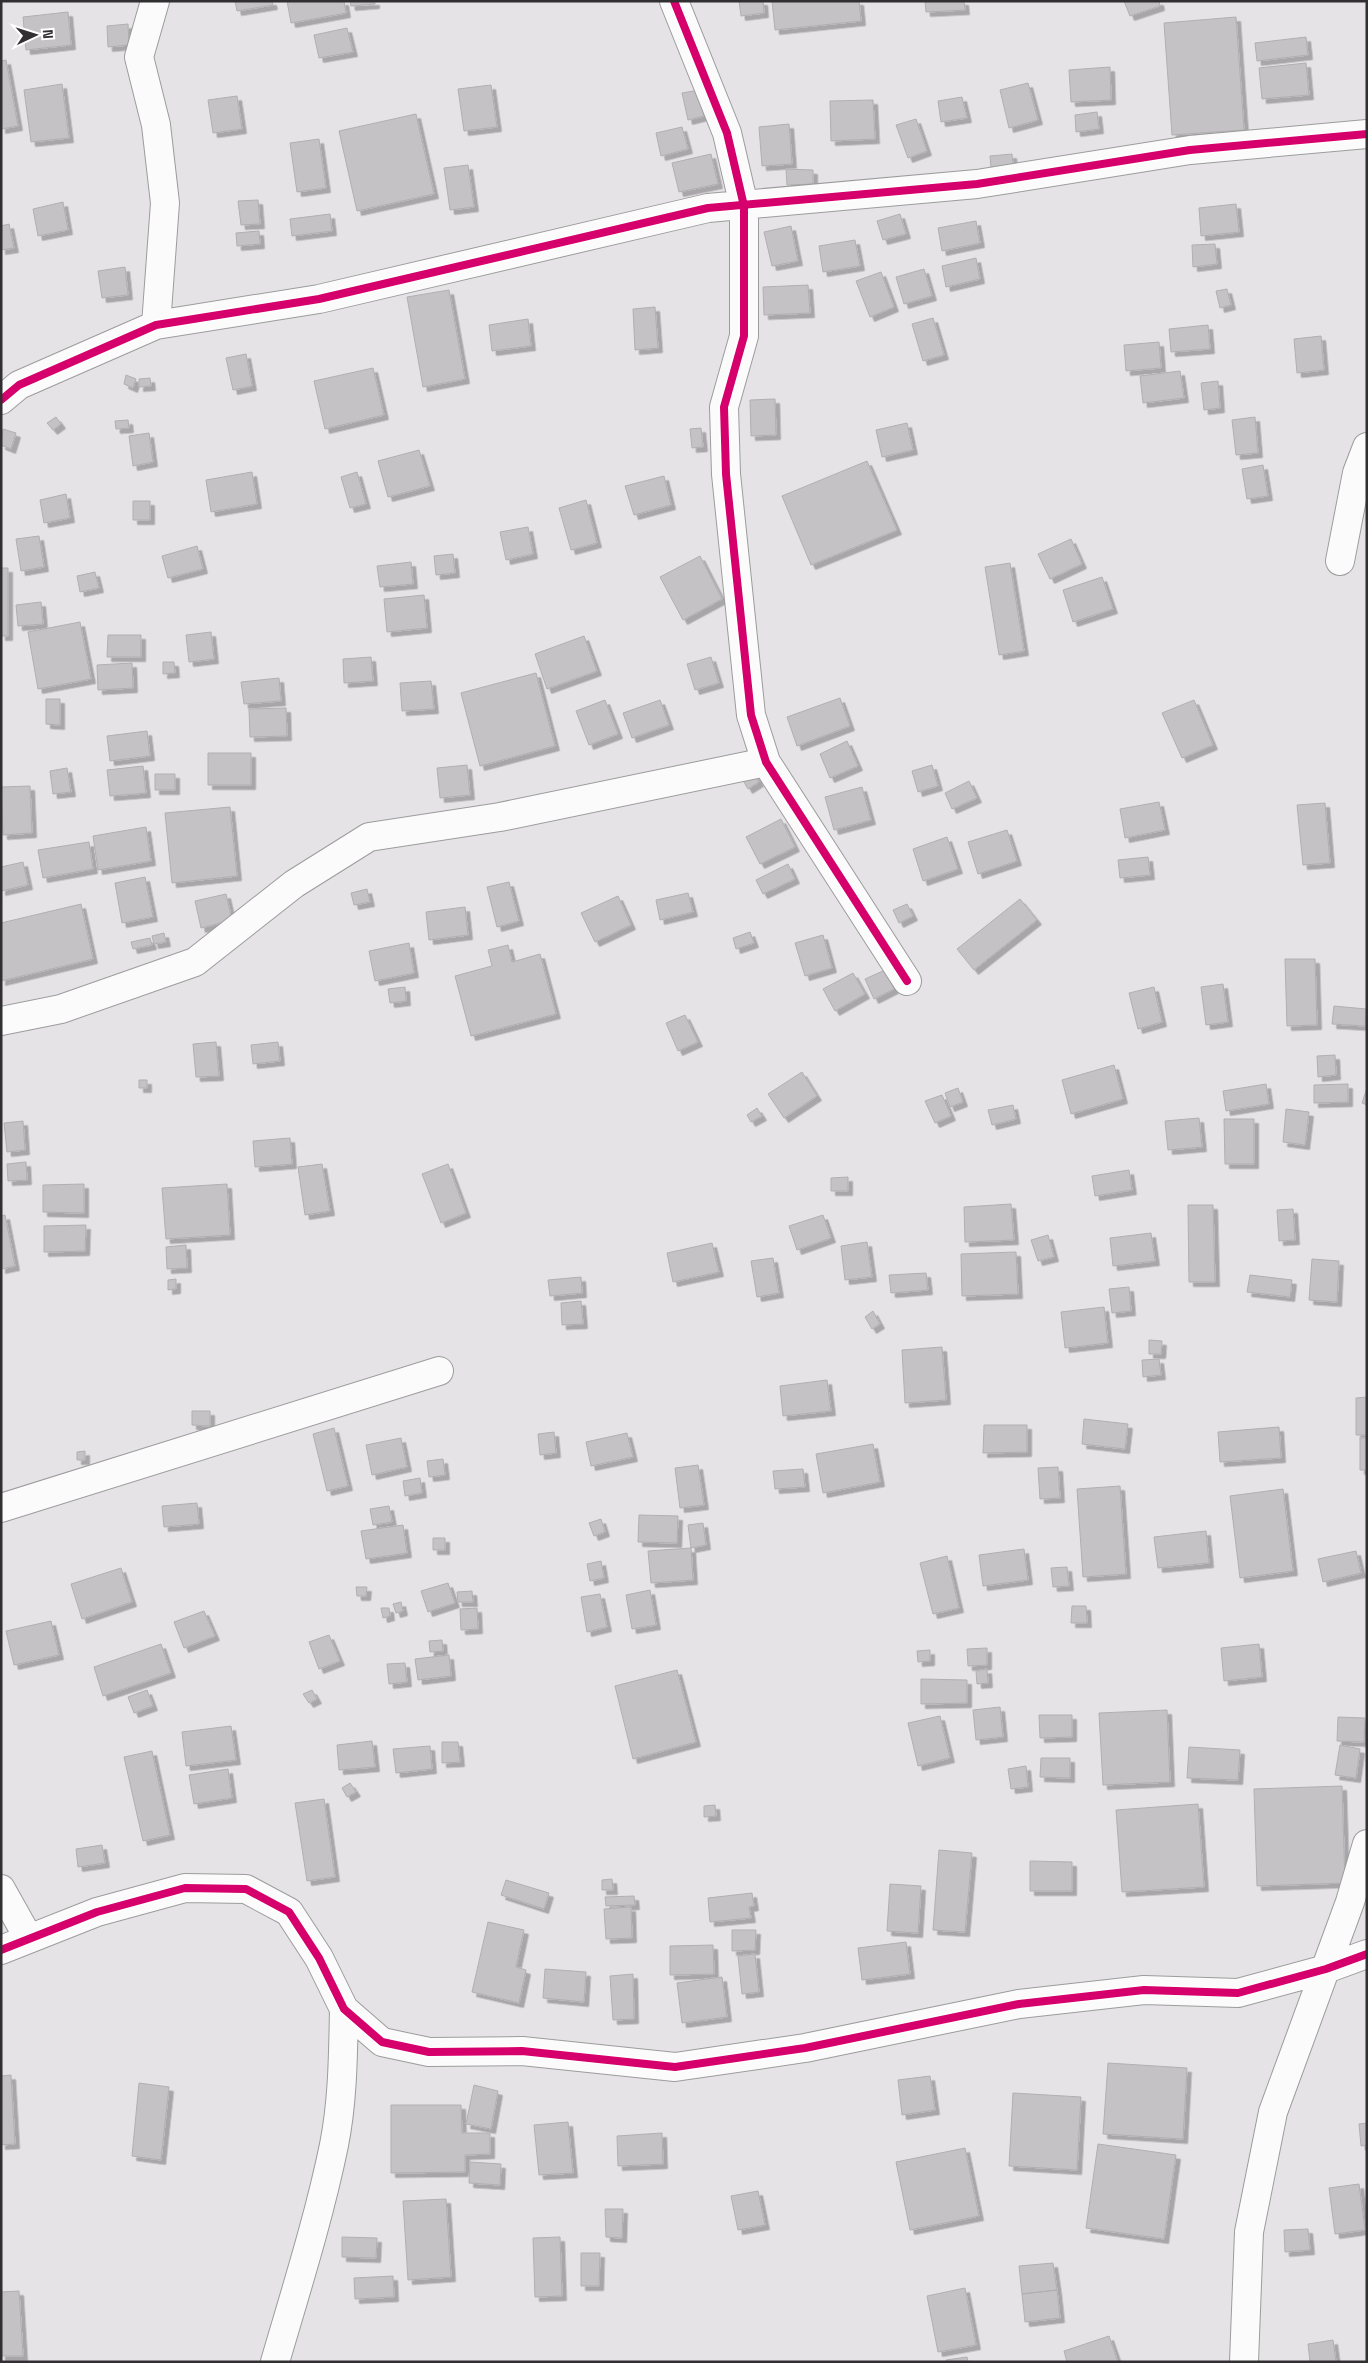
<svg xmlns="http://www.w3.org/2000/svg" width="1368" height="2363" font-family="'Space Grotesk',sans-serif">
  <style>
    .building { fill: #c4c2c4; stroke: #b1afb1; filter: url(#shadow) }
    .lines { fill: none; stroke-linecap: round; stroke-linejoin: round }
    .minor-casing { stroke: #9d9c9d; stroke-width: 30 }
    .minor { stroke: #fbfbfb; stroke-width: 28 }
    .cycleway-casing { stroke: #fff; stroke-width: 11 }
    .cycleway { stroke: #d6006c; stroke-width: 8 }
  </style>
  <defs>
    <filter id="shadow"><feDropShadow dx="4.5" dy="4.5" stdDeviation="0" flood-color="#0004"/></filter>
  </defs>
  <rect width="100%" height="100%" fill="#e5e3e6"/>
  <path class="building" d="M235,1h37l1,4 -36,6z
    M287,1h57l2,12 -55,10z
    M350,1h25v3l-24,2z
    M739,1h24l1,12 -23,3z
    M772,1h87l2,20 -86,9z
    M925,1h39l1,9 -39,2z
    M1124,1h35l1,5 -30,10z
    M68,12l3,33 -45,5 -3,-33z
    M1236,17l8,113 -72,5 -8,-112z
    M128,24l1,21 -21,2 -1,-21z
    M347,28l6,24 -34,6 -5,-23z
    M1306,37l2,18 -51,6 -2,-18z
    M6,60l12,66 -17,3v-68z
    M1306,63l3,32 -47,4 -3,-31z
    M1110,67l1,33 -40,2 -2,-32z
    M1028,83l10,37 -29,8 -9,-38z
    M62,84l7,54 -38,4 -7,-52z
    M491,85l6,42 -33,4 -6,-42z
    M699,90l5,26 -16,4 -6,-27z
    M237,96l5,33 -29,4 -5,-33z
    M962,97l5,21 -26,4 -3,-21z
    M873,100l2,39 -44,2 -1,-40z
    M1097,112l2,17 -23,3 -1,-17z
    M416,114l18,80 -77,17 -18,-80z
    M916,119l11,32 -19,7 -12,-33z
    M789,124l3,40 -30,2 -3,-39z
    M682,127l6,22 -27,7 -5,-23z
    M319,139l7,49 -29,4 -7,-49z
    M711,154l7,30 -39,8 -7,-29z
    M1012,154l1,12 -22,2 -1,-12z
    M468,165l6,42 -24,3 -6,-42z
    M786,169l27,1v14l-26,1z
    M258,200l2,24 -19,1 -3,-24z
    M63,202l5,28 -30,6 -5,-27z
    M1236,204l3,28 -38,4 -2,-28z
    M330,214l2,17 -40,5 -2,-17z
    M900,214l6,20 -23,6 -6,-19z
    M976,221l4,22 -38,8 -4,-23z
    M9,224l5,24 -13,2v-24z
    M791,226l7,35 -26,5 -8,-34z
    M259,231l1,13 -23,2 -1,-13z
    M855,240l5,26 -37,6 -4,-26z
    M1215,244l2,20 -24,3 -1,-22z
    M976,258l4,21 -34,8 -4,-21z
    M125,267l3,28 -26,3 -4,-27z
    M924,269l8,27 -28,8 -8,-27z
    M881,272l13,35 -24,10 -14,-36z
    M808,285l2,28 -46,2 -1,-28z
    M1227,289l4,16 -11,3 -4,-17z
    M449,290l16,89 -42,8 -16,-90z
    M655,307l3,41 -23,2 -2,-41z
    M933,318l11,37 -21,6 -11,-37z
    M528,319l3,27 -39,5 -3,-26z
    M1208,325l2,24 -39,3 -2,-23z
    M1321,336l3,34 -27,3 -3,-34z
    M1159,342l2,26 -35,3 -2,-26z
    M246,354l6,32 -19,4 -7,-32z
    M373,368l11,47 -59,14 -11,-48z
    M1180,371l4,27 -41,5 -3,-27z
    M126,375l10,4 -3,9 -9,-4z
    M150,378l1,8 -12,1v-8z
    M1218,381l2,27 -16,2 -3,-27z
    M775,399l1,36 -25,1 -1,-36z
    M56,417l5,7 -8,6 -6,-7z
    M1255,417l3,36 -22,2 -4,-35z
    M128,420l1,8 -13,1 -1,-8z
    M907,423l6,27 -31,7 -6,-27z
    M701,428l2,19 -11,1 -2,-19z
    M3,429l13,4 -5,16 -10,-4z
    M149,433l4,29 -20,4 -4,-30z
    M419,450l11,36 -42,11 -10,-36z
    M867,461l30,69 -86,35 -29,-69z
    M1263,465l5,31 -21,3 -5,-30z
    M252,472l5,32 -46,8 -5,-32z
    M357,472l9,32 -16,4 -9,-31z
    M664,476l7,29 -37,10 -9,-29z
    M66,494l4,24 -26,5 -4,-23z
    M586,500l11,43 -26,7 -12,-42z
    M133,501h17v19h-17z
    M528,527l5,27 -27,6 -6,-28z
    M39,536l5,31 -23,4 -5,-32z
    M1071,539l11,25 -32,15 -12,-25z
    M197,546l6,23 -35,9 -6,-22z
    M453,554l2,19 -19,2 -2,-19z
    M700,556l22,43 -39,21 -23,-43z
    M411,562l2,22 -33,3 -3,-21z
    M1010,563l14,88 -25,4 -14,-88z
    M1,568h7v68h-7z
    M95,572l4,16 -19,4 -3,-16z
    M1102,577l11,32 -40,13 -10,-32z
    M424,595l3,33 -40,4 -3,-33z
    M41,602l2,22 -25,2 -2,-21z
    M80,622l11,57 -53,10 -10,-57z
    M211,632l3,27 -25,3 -3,-27z
    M108,635h33v22h-34z
    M584,636l13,35 -50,18 -12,-35z
    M371,657l2,24 -29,2 -1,-24z
    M711,657l8,26 -24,7 -8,-26z
    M163,662h11l1,11 -12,1z
    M132,663l1,25 -35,2 -1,-25z
    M536,673l19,73 -75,20 -19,-73z
    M279,678l2,23 -37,3 -3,-22z
    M431,681l3,28 -32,2 -2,-28z
    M840,698l10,28 -53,20 -10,-29z
    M46,699h14v26l-14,-1z
    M605,700l13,34 -29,11 -13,-34z
    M660,700l9,25 -37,13 -9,-25z
    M1194,700l19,45 -31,13 -20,-45z
    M286,708l1,28 -37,1 -1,-28z
    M147,731l3,25 -40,5 -3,-25z
    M847,741l11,25 -28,12 -10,-24z
    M208,753h43v32h-43z
    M467,765l3,30 -30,3 -3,-30z
    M932,765l6,21 -20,6 -6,-21z
    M143,766l3,27 -36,3 -3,-26z
    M67,768l4,24 -18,2 -3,-23z
    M751,768l8,14 -11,7 -8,-14z
    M155,774h20v16h-20z
    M969,781l8,17 -25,11 -7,-16z
    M30,786l2,47 -29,2 -2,-48z
    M862,787l9,33 -37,10 -9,-33z
    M1159,802l6,28 -40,8 -5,-29z
    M1325,803l5,60 -27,2 -6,-60z
    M230,807l7,69 -65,7 -7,-70z
    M781,819l14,28 -35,17 -14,-27z
    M146,827l5,34 -53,9 -5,-34z
    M1007,830l10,31 -39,13 -10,-32z
    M947,837l11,32 -35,12 -10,-32z
    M89,842l4,27 -50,9 -5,-28z
    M1148,857l2,18 -30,3 -2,-18z
    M23,862l5,23 -27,6v-24z
    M788,864l7,15 -32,15 -7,-14z
    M145,877l8,40 -31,6 -7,-40z
    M509,882l10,39 -22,6 -10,-40z
    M367,889l3,13 -16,3 -3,-12z
    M688,893l5,19 -33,8 -4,-20z
    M226,894l6,26 -31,8 -6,-27z
    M618,896l13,29 -36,17 -14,-29z
    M1020,899l17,21 -63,50 -17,-21z
    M81,904l12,55 -92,22v-58z
    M907,904l6,12 -14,7 -6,-13z
    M465,907l3,28 -39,5 -3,-28z
    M750,932l4,11 -18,6 -3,-11z
    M164,933l2,9 -12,2 -2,-8z
    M823,935l9,33 -27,8 -10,-33z
    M150,938l2,7 -19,4 -2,-7z
    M409,943l5,30 -39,8 -6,-30z
    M508,945l4,17 28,-8 16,60 -85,22 -16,-60 37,-10 -4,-16z
    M1285,959h30l2,66 -30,1z
    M885,970l9,19 -20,10 -9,-20z
    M853,973l12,21 -30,17 -12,-22z
    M1223,984l5,38 -22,3 -5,-38z
    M405,987l1,14 -16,2 -2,-14z
    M1154,987l8,35 -24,7 -9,-36z
    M1334,1006l32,3 -1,17 -33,-2z
    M685,1015l13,27 -20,9 -12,-28z
    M216,1042l3,34 -23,1 -3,-33z
    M278,1042l2,19 -27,3 -2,-19z
    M1335,1055l1,20 -18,2 -1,-21z
    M1114,1065l9,34 -52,15 -9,-34z
    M802,1072l15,24 -33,22 -16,-24z
    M139,1080h8v8h-8z
    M1266,1084l3,20 -43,7 -3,-20z
    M1348,1084v18l-34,1v-18z
    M958,1088l5,14 -13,5 -5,-14z
    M1367,1088v17l-5,-2z
    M942,1095l9,21 -16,7 -10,-22z
    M1013,1105l3,14 -24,6 -4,-15z
    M757,1108l5,8 -11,6 -4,-7z
    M1286,1109l23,3 -4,33 -22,-3z
    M1199,1118l3,29 -34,3 -3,-29z
    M1224,1119h30v45h-29z
    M23,1121l2,29 -18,2 -3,-29z
    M290,1138l2,26 -37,3 -2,-26z
    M26,1162l1,18 -19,1 -1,-17z
    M322,1164l8,47 -25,4 -7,-48z
    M448,1164l18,49 -25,10 -19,-49z
    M1129,1170l3,20 -37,6 -3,-20z
    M848,1177v14h-17v-13z
    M84,1184v29l-41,-1v-27z
    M227,1184l3,51 -64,4 -4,-51z
    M1011,1204l3,36 -49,2 -1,-35z
    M1188,1205h25l2,77h-26z
    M1293,1209l2,31 -16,1 -2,-31z
    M5,1215l10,51 -14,3v-53z
    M823,1215l8,23 -34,12 -8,-24z
    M86,1225l-1,26 -41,1v-26z
    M1151,1233l4,28 -42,5 -3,-28z
    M1048,1235l6,22 -16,4 -7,-21z
    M867,1242l5,35 -27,3 -4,-34z
    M712,1243l7,29 -46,10 -6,-29z
    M186,1245l1,23 -20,1 -1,-22z
    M1016,1252l2,42 -56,2 -1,-42z
    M773,1258l6,35 -22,4 -6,-36z
    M1312,1259l27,2 -2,41 -28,-2z
    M926,1273l2,17 -37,3 -2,-18z
    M1250,1275l42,5 -2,17 -43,-5z
    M581,1277l1,16 -32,3 -2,-16z
    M176,1279v10l-8,1v-10z
    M1129,1287l2,24 -19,2 -3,-24z
    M581,1301l2,23 -21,1 -1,-22z
    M1104,1307l4,36 -43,5 -4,-36z
    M873,1311l7,13 -8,5 -7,-12z
    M1149,1340l13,1 -1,13h-12z
    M942,1347l4,53 -41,3 -3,-53z
    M1159,1359l2,16 -18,2 -1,-17z
    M827,1380l4,31 -48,5 -3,-30z
    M1367,1397v38h-11v-37z
    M192,1411h18v15l-18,-1z
    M1084,1419l44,5 -3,25 -43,-5z
    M984,1425h43v27l-44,1z
    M1279,1427l2,31 -61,4 -2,-30z
    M334,1428l14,58 -21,5 -14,-57z
    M554,1432l2,21 -16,2 -2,-21z
    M627,1433l6,24 -42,9 -5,-24z
    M401,1438l6,29 -35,8 -6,-30z
    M1360,1438h7v32h-7z
    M873,1444l7,38 -57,11 -7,-39z
    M85,1451v9h-8v-8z
    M443,1459l2,16 -16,2 -2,-16z
    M698,1465l6,40 -24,3 -5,-40z
    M1058,1467l2,31 -20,1 -2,-31z
    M803,1469l2,18 -30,2 -2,-18z
    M420,1478l2,15 -17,3 -2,-15z
    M1120,1486l6,88 -43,3 -6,-88z
    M1283,1489l10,82 -53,7 -10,-82z
    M197,1503l2,21 -35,3 -2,-21z
    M389,1506l3,16 -19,3 -3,-16z
    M639,1515l39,1 -1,27 -39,-1z
    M601,1519l4,13 -11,4 -5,-13z
    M703,1523l3,22 -15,3 -3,-23z
    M403,1525l4,28 -41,6 -5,-28z
    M1206,1531l3,32 -51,5 -4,-31z
    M433,1538h12v12h-12z
    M691,1548l2,32 -42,3 -3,-32z
    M1024,1549l4,31 -45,6 -4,-31z
    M1356,1551l5,22 -38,9 -5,-23z
    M947,1556l12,52 -26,6 -13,-51z
    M601,1561l3,17 -14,3 -3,-17z
    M1067,1567l2,19 -16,1 -2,-19z
    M121,1568l11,34 -50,17 -11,-35z
    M448,1583l7,20 -27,9 -7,-21z
    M356,1587h11l-1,9h-9z
    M650,1590l6,35 -24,4 -6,-34z
    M472,1591l1,11h-15l-1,-10z
    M600,1594l7,33 -20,5 -6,-35z
    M401,1602l2,9 -7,2 -3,-9z
    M1072,1606h14l1,17h-16z
    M381,1608h8l1,8 -7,2z
    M477,1608l1,21 -17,1 -1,-21z
    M204,1611l11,25 -31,12 -10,-26z
    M51,1621l8,34 -45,10 -8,-34z
    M329,1635l11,26 -21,8 -10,-27z
    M442,1640l1,11 -13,1 -1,-11z
    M161,1644l10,29 -68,23 -9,-29z
    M1259,1644l3,33 -38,4 -3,-33z
    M987,1648v17l-19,1 -1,-17z
    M930,1650v11l-12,1 -1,-11z
    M449,1655l2,21 -33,4 -3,-21z
    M405,1663l2,19 -18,2 -2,-20z
    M987,1669l1,14 -11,1 -1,-13z
    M677,1670l19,72 -63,17 -18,-73z
    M921,1679l46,1v23l-46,1z
    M147,1690l6,16 -19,7 -6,-16z
    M312,1690l5,9 -8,4 -6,-9z
    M1000,1707l3,30 -27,3 -3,-30z
    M1167,1710l3,72 -67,3 -4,-72z
    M1039,1715h33v22l-32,1z
    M940,1716l10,42 -32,8 -10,-43z
    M1338,1717l27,1 -1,24 -27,-1z
    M231,1726l5,34 -50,6 -4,-34z
    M372,1741l3,26 -36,3 -2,-25z
    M442,1742h16l2,20 -18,1z
    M1340,1745l20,4 -4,29 -21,-3z
    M430,1746l2,23 -36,4 -3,-24z
    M1189,1747l51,3 -2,30 -51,-2z
    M152,1751l18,84 -27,6 -19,-84z
    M1041,1758h29v20l-30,-1z
    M1026,1766l2,21 -17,2 -3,-20z
    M228,1769l4,29 -38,6 -5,-29z
    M350,1783l6,9 -9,5 -5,-9z
    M1342,1786l3,97 -88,3 -3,-97z
    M324,1799l11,78 -28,4 -12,-78z
    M1198,1804l6,83 -82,5 -6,-82z
    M715,1805l1,11 -12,1v-11z
    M102,1845l3,18 -27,4 -2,-18z
    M939,1850l33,3 -7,79 -32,-2z
    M1030,1861l42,1v29h-42z
    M612,1879l1,11h-11v-10z
    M506,1880l43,13 -5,16 -43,-14z
    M890,1884l31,2 -3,47 -31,-2z
    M752,1893l2,13 -5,1 2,11 -41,4 -2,-24z
    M634,1896l1,9 -29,1 -1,-9z
    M631,1907l1,31 -26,1 -2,-30z
    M488,1922l36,8 -8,37 10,3 -7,33 -47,-11z
    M732,1930h24l-1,20 -23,1z
    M906,1942l4,32 -48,6 -4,-32z
    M713,1945l1,29 -44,1v-29z
    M755,1954l4,38 -17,2 -4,-38z
    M545,1969l41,3 -2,30 -41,-4z
    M633,1974l1,45 -21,1 -3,-44z
    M722,1977l5,40 -45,6 -5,-40z
    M1108,2063l79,5 -4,71 -80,-5z
    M11,2075l4,69 -14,1v-69z
    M930,2076l5,34 -33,5 -4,-35z
    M139,2083l30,4 -8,73 -29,-4z
    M474,2085l24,6 -7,38 -25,-5z
    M1013,2093l68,4 -4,73 -68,-4z
    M391,2105h70l1,28h28v21l-25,1v17l-74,1z
    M568,2122l5,51 -34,2 -5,-50z
    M1367,2123v22l-6,1 -2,-22z
    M662,2133l1,31 -45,2 -1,-30z
    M1098,2144l78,11 -12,84 -78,-11z
    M965,2148l14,68 -69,14 -14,-68z
    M470,2162l31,2 -1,21 -31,-2z
    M1359,2184l6,46 -30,4 -6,-46z
    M758,2191l7,34 -27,5 -7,-34z
    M446,2199l5,78 -43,3 -5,-79z
    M605,2209h18l-1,29 -16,-1z
    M1308,2229l2,21 -25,2 -1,-22z
    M342,2237l35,1 -1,20 -34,-1z
    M560,2237l2,59 -27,1 -2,-59z
    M581,2253h19l-1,33h-18z
    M1053,2263l4,27 -35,4 -3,-28z
    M393,2276l1,21 -39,2 -1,-21z
    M965,2288l11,57 -38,7 -11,-56z
    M1057,2290l3,28 -35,4 -3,-28z
    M19,2291l4,65h-22v-64z
    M1109,2336l9,26h-51l-3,-11z
    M1333,2340l3,22h-26l-2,-18z
    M967,2357l1,5h-22v-2z"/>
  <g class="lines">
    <defs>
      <path id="minor" d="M155,1l-16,56 17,68 9,78 -9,122
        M674,1l53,132 17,73v130l-20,71 2,67 25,241 15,47 141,219
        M1,400l18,-15 137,-60 163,-26 389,-91 269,-24 213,-34 177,-16
        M1340,561l17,-88 10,-26
        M1,1021l60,-12 134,-47 99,-78 75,-47 131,-20 266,-55
        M1,1508l438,-137
        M1,1889l28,50
        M1,1950l96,-38 88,-24 61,1 43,23 30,46 25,51 38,33 47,10 93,-1 153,16 130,-19 214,-44 125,-14 94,3 88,-24 41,-15
        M275,2362c21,-72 44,-144 59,-217 9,-45 9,-91 10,-136
        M1244,2362l5,-130 24,-120 77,-210 17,-58"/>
    </defs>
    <use href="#minor" class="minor-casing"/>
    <use href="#minor" class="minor"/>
    <defs>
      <path id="cycleway" d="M674,1l53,132 17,73v130l-20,71 2,67 25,241 15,47 141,219
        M1,400l18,-15 137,-60 163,-26 389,-91 269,-24 213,-34 177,-16
        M1,1950l96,-38 88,-24 61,1 43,23 30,46 25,51 38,33 47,10 93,-1 153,16 130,-19 214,-44 125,-14 94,3 88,-24 41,-15"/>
    </defs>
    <use href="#cycleway" class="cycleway-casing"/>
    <use href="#cycleway" class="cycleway"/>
  </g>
  <rect width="1368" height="2363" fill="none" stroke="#312f31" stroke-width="5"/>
  <g transform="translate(35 35) rotate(86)" stroke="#ffffff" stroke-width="4" paint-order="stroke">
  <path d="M0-4L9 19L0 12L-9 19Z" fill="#312f31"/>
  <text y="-8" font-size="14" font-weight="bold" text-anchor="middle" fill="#312f31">N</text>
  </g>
</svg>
